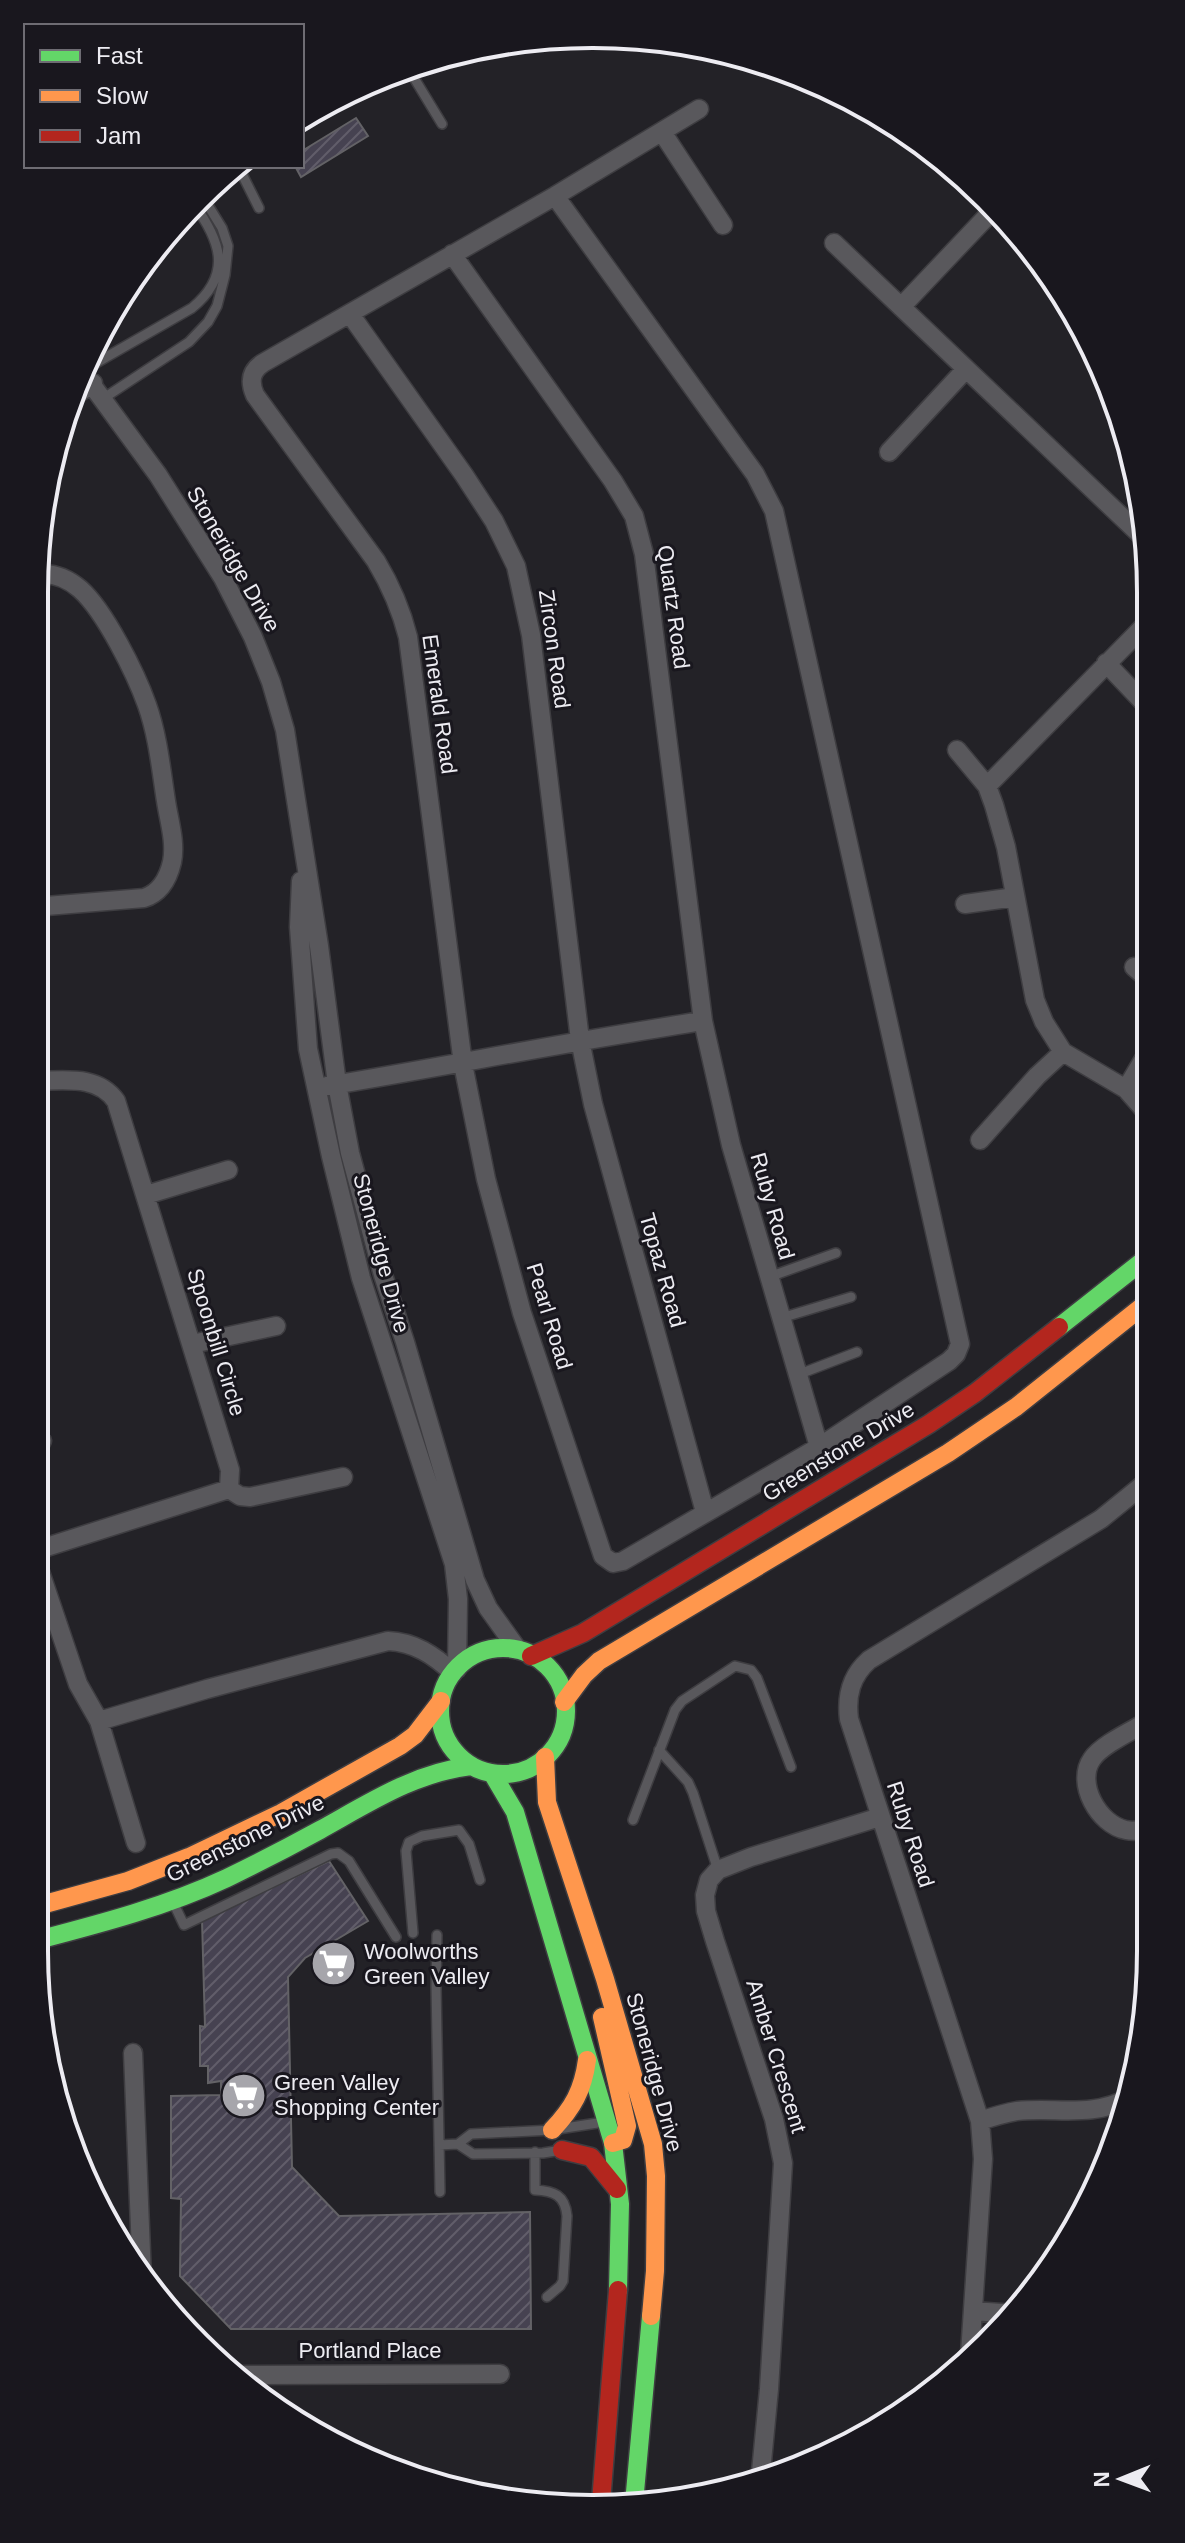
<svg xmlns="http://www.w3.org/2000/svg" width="1185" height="2543" font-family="Arial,sans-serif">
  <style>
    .building { fill: url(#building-hatch); stroke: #636266; stroke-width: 2 }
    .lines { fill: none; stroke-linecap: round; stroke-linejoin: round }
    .lane-casing { stroke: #3e3d41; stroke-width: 12 }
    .street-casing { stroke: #3e3d41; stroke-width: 21 }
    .fast-casing { stroke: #3e3d41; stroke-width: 21 }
    .slow-casing { stroke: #3e3d41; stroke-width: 21 }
    .jam-casing { stroke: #3e3d41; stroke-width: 21 }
    .lane { stroke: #59585c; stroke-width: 9 }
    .street { stroke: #59585c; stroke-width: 18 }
    .fast { stroke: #63d668; stroke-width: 18 }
    .slow { stroke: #ff974d; stroke-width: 18 }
    .jam { stroke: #b3261e; stroke-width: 18 }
    .labels { text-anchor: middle; stroke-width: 6; stroke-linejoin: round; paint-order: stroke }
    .street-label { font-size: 22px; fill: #edecf2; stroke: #19171e }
    .poi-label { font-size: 22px; fill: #edecf2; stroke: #19171e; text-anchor: start }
    .rim { fill: none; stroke: #edecf2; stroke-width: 4 }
  </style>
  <defs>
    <pattern id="building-hatch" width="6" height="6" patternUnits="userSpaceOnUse" patternTransform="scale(2)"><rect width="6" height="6" fill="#464251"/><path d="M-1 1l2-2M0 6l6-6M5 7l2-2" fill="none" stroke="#615d6a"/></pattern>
  </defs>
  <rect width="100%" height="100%" fill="#232227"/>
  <path class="building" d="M356,118l12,18 -67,41 -6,-11h7v-15z
    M329,1861l39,60 -63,37 -17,19 4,190 47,49 191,-4 1,117h-300l-51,-53 1,-77 -10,-1v-102l50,-1v-14l-13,2v-17h-8v-40l5,1 -3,-107z"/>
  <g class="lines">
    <defs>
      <path id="lane" d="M408,68l34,56
        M238,166l21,42
        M82,371l110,-63c41,-34 29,-67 1,-105
        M104,398l85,-56 19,-20 9,-16 8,-31 3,-29 -6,-18 -21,-34
        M769,1277l67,-24
        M781,1318l70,-21
        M797,1375l60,-23
        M659,1750l29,32 5,11 25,77
        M633,1820l42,-110 7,-9 53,-35 16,4 6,8 34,89
        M173,1902l11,23 147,-71 7,-1 11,8 47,76
        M413,1933l-7,-82 3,-9 13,-6 37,-6 10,14 11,36
        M437,1935l-1,51 4,206
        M458,2144l13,-10 81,-4 52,-8
        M439,2145l19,-1 15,10 70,-1 19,-3
        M535,2152v38c19,1 30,5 32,26l-4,65 -3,5 -13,11"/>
      <path id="street" d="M662,132l61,93
        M555,196l200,278 19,37 186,833 -4,10 -7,7 -130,86 -196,114 -10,2 -10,-7 -81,-243 -36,-134 -23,-115 -55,-427c-7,-28 -17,-51 -32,-76l-121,-166c-6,-14 -4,-24 8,-32l292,-167 144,-87
        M834,243l312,297
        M452,254l161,227 21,35 10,38 59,467 28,124 88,302
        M901,307l92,-97
        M350,314l114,161 30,46 22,45 15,69 49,405 13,64 112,408
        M81,370l77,105 65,103 30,59 18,45 14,48 34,216 18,138 13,69 33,122 22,67 70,238 13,28 30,42
        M70,399l23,-16
        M889,452l77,-83
        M1106,663l41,43
        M957,750l30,36 7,19 12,42 29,153 9,22 19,30 -26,24 -57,64
        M987,786l160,-163
        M301,881l-2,46 9,122 23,107 30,122 93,286 4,35 -1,70
        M965,904l50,-7
        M34,907l110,-9c16,-5 24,-19 28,-36 4,-20 -3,-41 -6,-61 -5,-32 -8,-65 -19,-96 -11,-31 -42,-94 -67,-116 -13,-11 -27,-17 -44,-14
        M1134,967l14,12
        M1063,1052l63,37 22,25
        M327,1086c126,-21 250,-46 376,-65
        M1126,1089l22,-37
        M146,1195l82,-25
        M192,1344l84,-18
        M34,1442l8,-1
        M229,1489l11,7 10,1 93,-20
        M34,1551l195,-62 1,-19 -114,-369c-19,-27 -53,-20 -82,-20
        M34,1554l44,130 21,37 37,122
        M1150,1720c-16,10 -48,24 -58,39 -17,24 7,66 34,71 9,2 16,0 25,-3
        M99,1721l108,-32 181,-48c26,1 46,14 65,32
        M133,2053l9,224
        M980,2121c12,-4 25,-8 37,-10 41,-4 74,7 112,-13
        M973,2311l42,3
        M970,2354l13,-195 -3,-38 -131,-402c-3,-24 2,-43 20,-59l232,-141 48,-39
        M241,2375l259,-1
        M760,2482l9,-93 14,-226 -9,-44 -59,-178 -9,-30 -1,-16 4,-15 9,-10 33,-13 129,-40"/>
      <path id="fast" d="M1059,1327l90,-71
        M440 1711a63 63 0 1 1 126 0a63 63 0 1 1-126 0Z
        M492,1773l23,39 98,331 7,61 -2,86
        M34,1941c65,-17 131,-34 193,-63 31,-15 62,-31 93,-48 49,-27 94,-57 151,-64
        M634,2503l17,-187"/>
      <path id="slow" d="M564,1702l20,-27 15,-14 349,-208 68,-46 133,-106
        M545,1757l2,45 58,177 48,165 3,32 -1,95 -4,45
        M34,1907l94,-26 61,-24 92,-44 119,-67 15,-11 26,-34
        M602,2017l25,109 -4,14 -10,3
        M552,2130c21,-22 31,-40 35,-70"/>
      <path id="jam" d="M531,1656l52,-23 346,-209 46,-31 84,-66
        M562,2150l29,7 26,32
        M601,2502l17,-212"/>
    </defs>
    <use href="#lane" class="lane-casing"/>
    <use href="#street" class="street-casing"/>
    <use href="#fast" class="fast-casing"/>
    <use href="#slow" class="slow-casing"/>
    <use href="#jam" class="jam-casing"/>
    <use href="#lane" class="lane"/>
    <use href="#street" class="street"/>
    <use href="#fast" class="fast"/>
    <use href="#slow" class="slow"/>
    <use href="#jam" class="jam"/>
  </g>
  <defs>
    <symbol id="supermarket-disc" viewBox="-11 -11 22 22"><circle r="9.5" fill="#a6a5ab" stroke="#19171e"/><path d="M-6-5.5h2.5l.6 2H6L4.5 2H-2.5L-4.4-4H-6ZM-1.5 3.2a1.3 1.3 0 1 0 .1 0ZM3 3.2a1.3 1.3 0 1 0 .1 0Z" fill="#fff"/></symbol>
  </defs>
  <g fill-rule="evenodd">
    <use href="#supermarket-disc" x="308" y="1938" width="51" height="51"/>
    <use href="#supermarket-disc" x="218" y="2070" width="51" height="51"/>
  </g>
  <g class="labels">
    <g class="street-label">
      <text transform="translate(234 559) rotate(60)" y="8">Stoneridge Drive</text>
      <text transform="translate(674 607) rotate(82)" y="8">Quartz Road</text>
      <text transform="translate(555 649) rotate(82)" y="8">Zircon Road</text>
      <text transform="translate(440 704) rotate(82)" y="8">Emerald Road</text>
      <text transform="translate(773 1206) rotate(74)" y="8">Ruby Road</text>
      <text transform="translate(382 1253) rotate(75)" y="8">Stoneridge Drive</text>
      <text transform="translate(663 1270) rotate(74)" y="8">Topaz Road</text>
      <text transform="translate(550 1316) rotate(73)" y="8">Pearl Road</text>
      <text transform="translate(217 1342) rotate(73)" y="8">Spoonbill Circle</text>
      <text transform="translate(838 1451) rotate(-31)" y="8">Greenstone Drive</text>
      <text transform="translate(911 1834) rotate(72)" y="8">Ruby Road</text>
      <text transform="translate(245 1838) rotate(-26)" y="8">Greenstone Drive</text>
      <text transform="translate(777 2056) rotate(73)" y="8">Amber Crescent</text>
      <text transform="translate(655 2072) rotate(75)" y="8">Stoneridge Drive</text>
      <text x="370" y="2358">Portland Place</text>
    </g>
    <g class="poi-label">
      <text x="364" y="1959">Woolworths<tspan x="364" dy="25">Green Valley</tspan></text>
      <text x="274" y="2090">Green Valley<tspan x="274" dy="25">Shopping Center</tspan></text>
    </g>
  </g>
  <path d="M0 0H1185V2543H0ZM592 48H593A544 544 0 0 1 1137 592V1951A544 544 0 0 1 593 2495H592A544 544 0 0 1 48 1951V592A544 544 0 0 1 592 48Z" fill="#19171e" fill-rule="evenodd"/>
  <path class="rim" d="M592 48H593A544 544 0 0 1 1137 592V1951A544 544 0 0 1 593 2495H592A544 544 0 0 1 48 1951V592A544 544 0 0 1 592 48Z"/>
  <rect x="24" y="24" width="280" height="144" fill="#19171e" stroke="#6e6c73" stroke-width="2"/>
  <rect x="40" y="50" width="40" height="12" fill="#63d668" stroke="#6e6c73" stroke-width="2"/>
  <text x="96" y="64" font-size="24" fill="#edecf2">Fast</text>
  <rect x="40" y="90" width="40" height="12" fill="#ff974d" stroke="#6e6c73" stroke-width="2"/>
  <text x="96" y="104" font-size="24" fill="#edecf2">Slow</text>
  <rect x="40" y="130" width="40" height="12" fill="#b3261e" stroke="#6e6c73" stroke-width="2"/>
  <text x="96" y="144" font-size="24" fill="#edecf2">Jam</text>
  <g transform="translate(1121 2479) rotate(269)" stroke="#19171e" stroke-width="6" paint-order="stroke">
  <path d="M0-6L14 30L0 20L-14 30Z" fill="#edecf2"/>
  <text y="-12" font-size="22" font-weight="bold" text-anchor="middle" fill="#edecf2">N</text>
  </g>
</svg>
